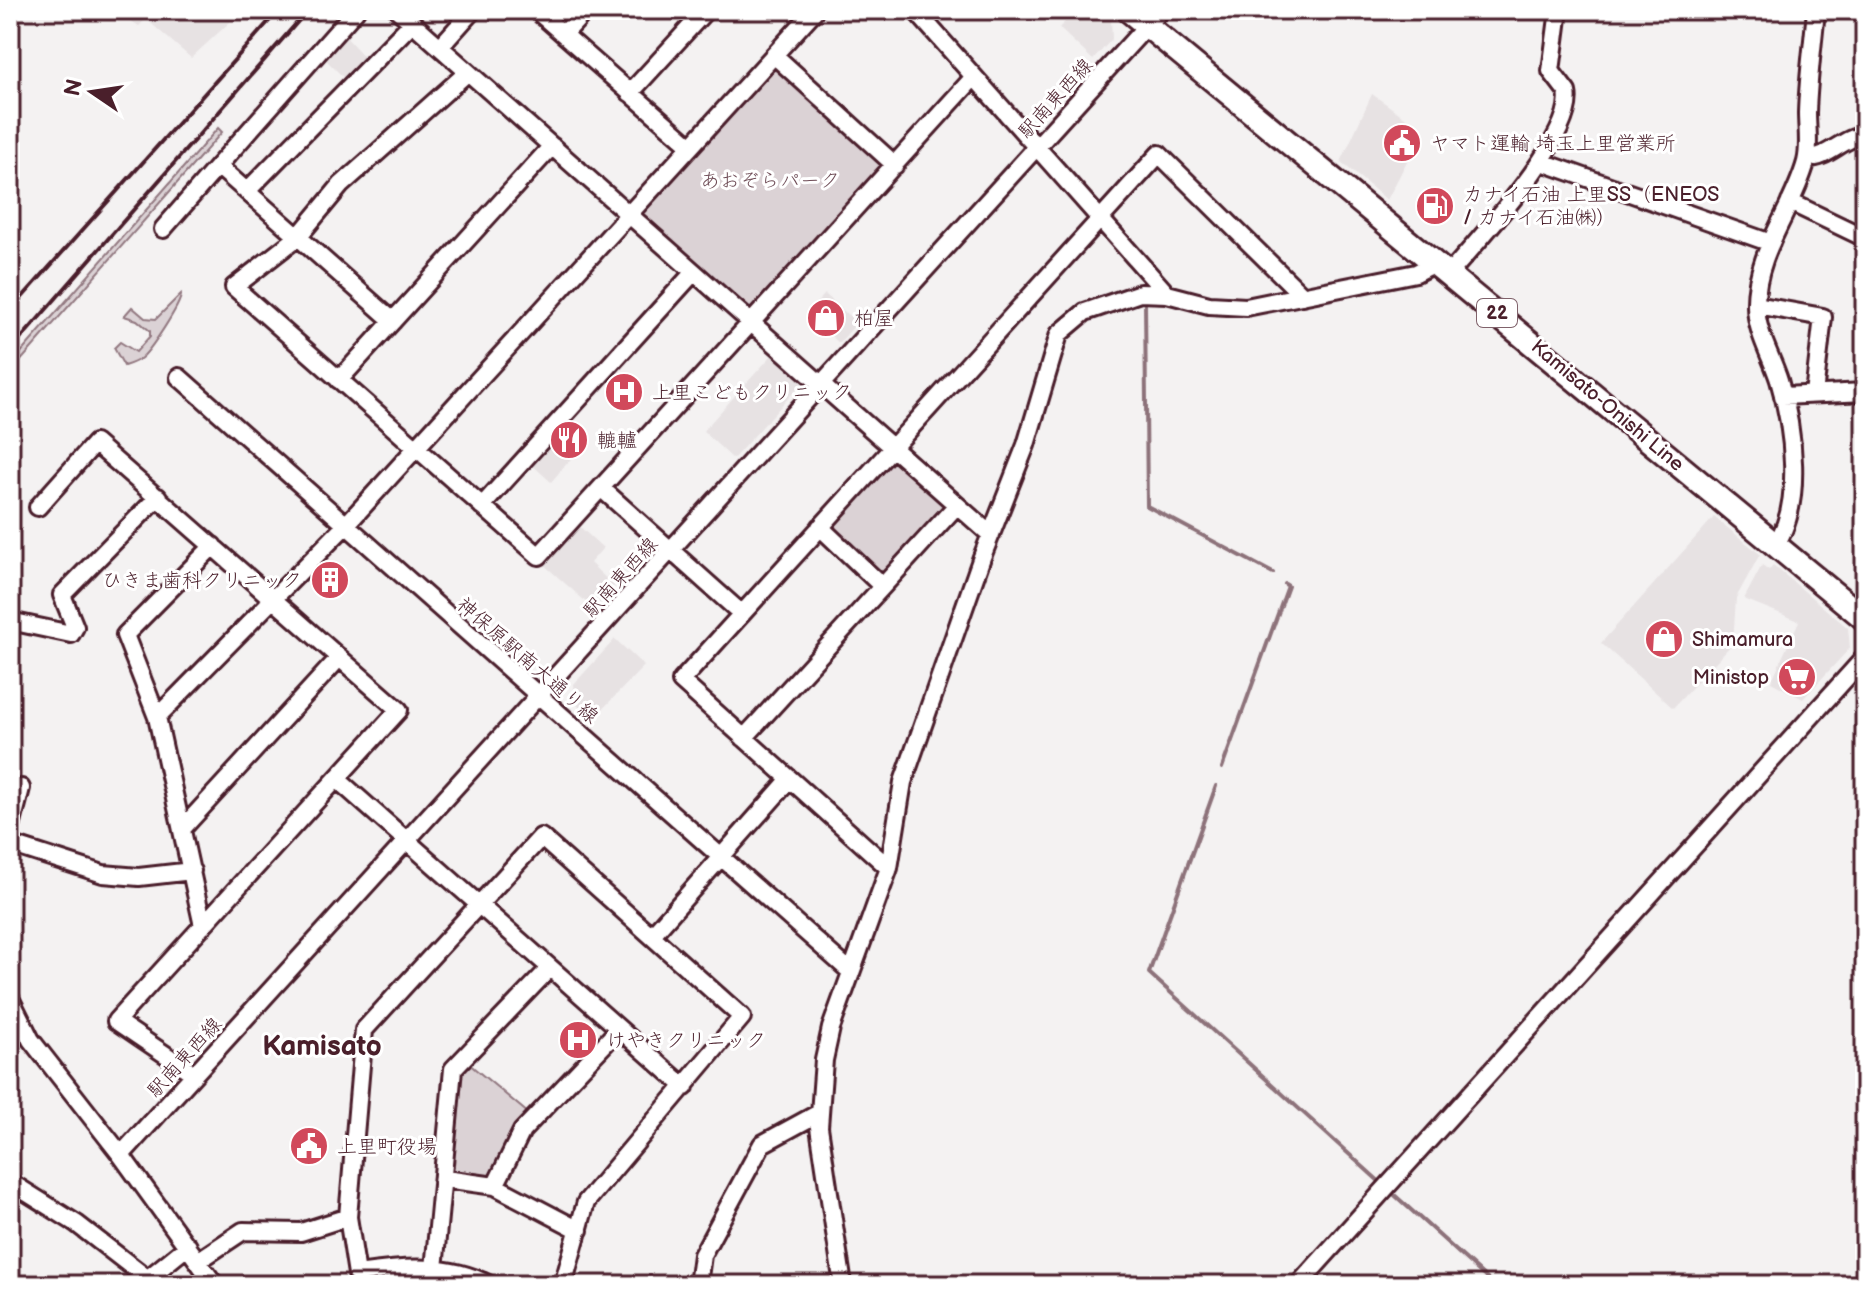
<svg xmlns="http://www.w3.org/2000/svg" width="1875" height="1295" font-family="'Balsamiq Sans','Klee One',sans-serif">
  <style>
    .built { fill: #e7e2e3 }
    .green { fill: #dbd2d5; stroke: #927880; stroke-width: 2 }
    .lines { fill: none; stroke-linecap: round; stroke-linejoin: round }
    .stream { stroke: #8d727a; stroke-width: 4 }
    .minor-casing { stroke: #4a1f2b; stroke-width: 22 }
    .major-casing { stroke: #4a1f2b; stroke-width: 28 }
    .minor { stroke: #fff; stroke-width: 16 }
    .major { stroke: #fff; stroke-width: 22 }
    .rail { stroke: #4a1f2b; stroke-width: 4 }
    .labels { text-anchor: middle; stroke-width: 6; stroke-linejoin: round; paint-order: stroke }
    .shield { fill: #fff; stroke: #80626b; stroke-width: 2 }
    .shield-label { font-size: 18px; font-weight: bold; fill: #4a1f2b }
    .street-label { font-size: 20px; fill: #4a1f2b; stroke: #fff }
    .poi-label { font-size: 20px; fill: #4a1f2b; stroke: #fff; text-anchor: start }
    .park-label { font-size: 20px; fill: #6e4c56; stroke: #fff }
    .district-label { font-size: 28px; font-weight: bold; fill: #4a1f2b; stroke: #fff }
  </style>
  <rect width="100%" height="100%" fill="#f4f2f2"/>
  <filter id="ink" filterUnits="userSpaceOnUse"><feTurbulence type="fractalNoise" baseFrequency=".0125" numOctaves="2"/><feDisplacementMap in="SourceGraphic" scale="16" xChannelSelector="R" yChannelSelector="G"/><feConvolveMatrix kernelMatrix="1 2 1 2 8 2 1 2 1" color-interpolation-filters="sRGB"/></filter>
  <g filter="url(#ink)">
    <path class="built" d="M131,10h112l-52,48 -45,-39 -7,7 -11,-7z
      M1076,10h24l11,9 1,20 -19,21 -34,-32z
      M344,35l25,27 -21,20 -25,-25z
      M1372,94l51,36 -36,70 -46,-38z
      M825,294l32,29 -18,20 -33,-29z
      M773,354l27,24 1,6 -68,75 -30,-28z
      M568,421l20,18 -37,43 -22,-20z
      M1714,517l46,37 -24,44 -3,45 -60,65 -72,-65z
      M578,525l25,23 -13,15 24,23 -20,23 -52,-46z
      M1762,565l7,5 4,-5 75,63 2,20 -47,51 -32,-17 28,-61 -55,-22z
      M615,639l29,27 -52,54 -17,-17 -1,-19z"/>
    <path class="green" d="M771,67h6l106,95v7l-127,139 -6,1 -108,-94 1,-6z
      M218,128l4,4 -212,241v-8z
      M181,294c1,9 -32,59 -41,65 -4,3 -13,6 -16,7l-10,-18 6,-6 16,10 14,-16v-5l-13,-11 -13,-4 8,-9 13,11 11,1z
      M890,458h6l49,44v6l-61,66 -6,1 -48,-44v-6z
      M468,1063l61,51 -37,66 -38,-3 -5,-6 11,-99z"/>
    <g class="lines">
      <path class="stream" d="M903,10l58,65
        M976,92l41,46
        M1046,170l41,47
        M1102,233l42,49
        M1145,302l2,204 126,67
        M1222,768l66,-182 -3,-2
        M1216,786l-67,187 233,211
        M1389,1190l105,95"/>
      <defs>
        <path id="minor" d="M356,10l-138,156 175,155
          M398,10l593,525
          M536,10l155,136
          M915,10l252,284
          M564,34l22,-24
          M440,47l33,-37
          M774,55l121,110
          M468,72l-127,113 -43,52 -64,50 305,269 435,-479
          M630,93l76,-83
          M1807,158c22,1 36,-22 58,-22
          M1542,162l229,81
          M247,191l165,-168
          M1790,202l75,36
          M163,229l55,-63
          M1449,274c29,-34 128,-139 118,-182l-16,-21 8,-61
          M1756,305l67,12 -9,77
          M179,377l672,595
          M339,380l213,-234
          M1783,396l82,-4
          M601,488l141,126
          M482,506l212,-234
          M38,507l57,-64 304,267 -283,311 78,53
          M820,527l62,59
          M1775,545c29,-40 18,-119 4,-165 -8,-25 -23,-48 -23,-75 -1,-52 37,-95 50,-143 4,-16 1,-32 1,-49 1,-34 6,-69 9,-103
          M10,621l61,13 4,-7 -13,-32 96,-98
          M157,717l189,-192 469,-515
          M744,738l213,-233
          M337,779l348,308
          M182,829l157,-171
          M10,831l11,-43
          M10,844l93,30 36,3 53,-6
          M889,868l-208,-187 478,-527 144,142
          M203,926l-46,-209 -32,-82 88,-89
          M652,935l138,-156
          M10,998l21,42 90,115 94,130
          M121,1155l1040,-1145
          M445,1179l50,7 84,44
          M10,1182l67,42 71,55
          M495,1186l27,-55 96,-101
          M198,1261l45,-30 58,1 47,-15
          M434,1269l19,-200 96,-100
          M141,1284l47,-38
          M490,1285c-42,-22 -87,-18 -133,-11l-9,-57 16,-187 177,-193 201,180 -156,185 -23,83
          M698,1285l4,-30 60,-111 57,-31
          M843,1285l-24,-158 5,-67 7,-32 58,-160 14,-86 79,-225 44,-112 33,-111 26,-22 55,-19 27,1 42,11 37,2 170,-34 19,-10
          M1298,1285l567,-628"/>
        <path id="major" d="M1128,10l737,609"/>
      </defs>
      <use href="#minor" class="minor-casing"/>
      <use href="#major" class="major-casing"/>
      <use href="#minor" class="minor"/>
      <use href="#major" class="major"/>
      <path class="rail" d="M10,311l269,-301
        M10,351l298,-341"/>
    </g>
  </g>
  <defs>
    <symbol id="civic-disc" viewBox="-11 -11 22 22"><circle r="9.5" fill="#d1495b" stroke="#fff"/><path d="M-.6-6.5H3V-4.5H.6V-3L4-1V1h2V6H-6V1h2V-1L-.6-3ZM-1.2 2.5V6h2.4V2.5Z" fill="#fff"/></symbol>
    <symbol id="fuel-disc" viewBox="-11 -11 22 22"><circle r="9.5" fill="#d1495b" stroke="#fff"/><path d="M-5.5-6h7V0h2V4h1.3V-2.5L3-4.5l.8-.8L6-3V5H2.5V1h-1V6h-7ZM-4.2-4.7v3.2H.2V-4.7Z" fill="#fff"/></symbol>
    <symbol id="shop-disc" viewBox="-11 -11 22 22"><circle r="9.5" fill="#d1495b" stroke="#fff"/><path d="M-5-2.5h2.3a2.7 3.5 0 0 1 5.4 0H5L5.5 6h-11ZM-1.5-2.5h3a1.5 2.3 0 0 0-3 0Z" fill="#fff"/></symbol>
    <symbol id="hospital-disc" viewBox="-11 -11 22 22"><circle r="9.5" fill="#d1495b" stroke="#fff"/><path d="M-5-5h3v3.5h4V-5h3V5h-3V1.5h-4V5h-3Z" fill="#fff"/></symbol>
    <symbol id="restaurant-disc" viewBox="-11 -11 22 22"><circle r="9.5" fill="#d1495b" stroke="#fff"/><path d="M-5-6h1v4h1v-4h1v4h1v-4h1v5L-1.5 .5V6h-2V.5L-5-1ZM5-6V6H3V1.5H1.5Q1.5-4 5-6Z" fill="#fff"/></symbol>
    <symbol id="building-disc" viewBox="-11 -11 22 22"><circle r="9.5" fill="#d1495b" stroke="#fff"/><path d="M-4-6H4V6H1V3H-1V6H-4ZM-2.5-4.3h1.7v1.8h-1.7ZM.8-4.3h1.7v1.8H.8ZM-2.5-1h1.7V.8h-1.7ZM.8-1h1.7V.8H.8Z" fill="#fff"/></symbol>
    <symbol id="supermarket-disc" viewBox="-11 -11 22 22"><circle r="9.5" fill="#d1495b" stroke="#fff"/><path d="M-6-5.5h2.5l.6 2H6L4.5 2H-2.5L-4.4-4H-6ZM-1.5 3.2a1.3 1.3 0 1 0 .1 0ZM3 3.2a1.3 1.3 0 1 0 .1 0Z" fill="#fff"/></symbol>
  </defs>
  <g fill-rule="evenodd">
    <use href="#civic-disc" x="1380" y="121" width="44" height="44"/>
    <use href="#fuel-disc" x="1413" y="184" width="44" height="44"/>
    <use href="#shop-disc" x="804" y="296" width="44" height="44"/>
    <use href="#hospital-disc" x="602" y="370" width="44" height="44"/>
    <use href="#restaurant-disc" x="547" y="418" width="44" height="44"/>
    <use href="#building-disc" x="308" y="558" width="44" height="44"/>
    <use href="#shop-disc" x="1642" y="617" width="44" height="44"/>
    <use href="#supermarket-disc" x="1775" y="655" width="44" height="44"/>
    <use href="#hospital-disc" x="556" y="1018" width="44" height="44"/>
    <use href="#civic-disc" x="287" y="1124" width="44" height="44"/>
  </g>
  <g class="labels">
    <rect class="shield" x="1477" y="299" width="40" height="28" rx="6"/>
    <g class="shield-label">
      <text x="1497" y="319">22</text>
    </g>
    <g class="street-label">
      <text transform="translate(1055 98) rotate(-48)" y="7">駅南東西線</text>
      <text transform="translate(1608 405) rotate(40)" y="7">Kamisato-Onishi Line</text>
      <text transform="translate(620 577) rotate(-48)" y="7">駅南東西線</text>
      <text transform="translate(528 660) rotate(41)" y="7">神保原駅南大通り線</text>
      <text transform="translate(184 1057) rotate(-48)" y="7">駅南東西線</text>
    </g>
    <g class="poi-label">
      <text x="1430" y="150">ヤマト運輸 埼玉上里営業所</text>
      <text x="1463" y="201">カナイ石油 上里SS（ENEOS<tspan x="1463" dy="23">/ カナイ石油㈱）</tspan></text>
      <text x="854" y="325">柏屋</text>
      <text x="652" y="399">上里こどもクリニック</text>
      <text x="597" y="447">轆轤</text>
      <text x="302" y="587" text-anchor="end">ひきま歯科クリニック</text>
      <text x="1692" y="646">Shimamura</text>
      <text x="1769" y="684" text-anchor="end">Ministop</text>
      <text x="606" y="1047">けやきクリニック</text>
      <text x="337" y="1153">上里町役場</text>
    </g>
    <g class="park-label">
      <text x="770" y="187">あおぞらパーク</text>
    </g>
    <g class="district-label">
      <text x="322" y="1055">Kamisato</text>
    </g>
  </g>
  <rect width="1875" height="1295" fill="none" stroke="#fff" stroke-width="40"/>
  <rect x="20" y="20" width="1835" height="1255" fill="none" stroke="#4a1f2b" stroke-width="3" filter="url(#ink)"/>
  <g transform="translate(92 92) rotate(283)" stroke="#ffffff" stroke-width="6" paint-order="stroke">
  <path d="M0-6L14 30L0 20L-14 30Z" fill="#4a1f2b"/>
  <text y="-12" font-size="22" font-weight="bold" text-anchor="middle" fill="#4a1f2b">N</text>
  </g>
</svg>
